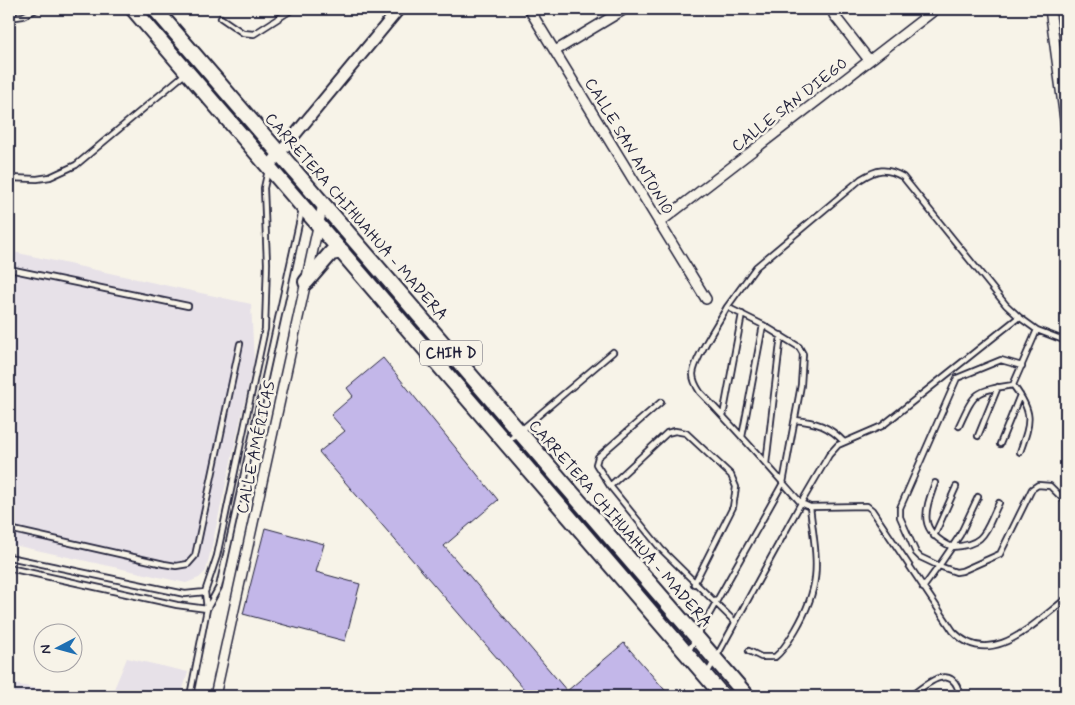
<svg xmlns="http://www.w3.org/2000/svg" width="1075" height="705" font-family="Mynerve,sans-serif">
  <style>
    .built { fill: #e7e1e8 }
    .building { fill: #c3b7e9; stroke: #22223b }
    .lines { fill: none; stroke-linecap: round; stroke-linejoin: round }
    .service-casing { stroke: #22223b; stroke-width: 8 }
    .minor-casing { stroke: #22223b; stroke-width: 12 }
    .tertiary-casing { stroke: #22223b; stroke-width: 14 }
    .trunk-casing { stroke: #22223b; stroke-width: 18 }
    .service { stroke: #f7f3e8; stroke-width: 4.5 }
    .minor { stroke: #f7f3e8; stroke-width: 9 }
    .tertiary { stroke: #f7f3e8; stroke-width: 10 }
    .trunk { stroke: #f7f3e8; stroke-width: 14 }
    .labels { text-anchor: middle; stroke-width: 5; stroke-linejoin: round; paint-order: stroke }
    .shield { fill: #f7f3e8; stroke: #62616f; stroke-width: 1 }
    .shield-label { font-size: 15px; font-weight: bold; fill: #22223b }
    .street-label { font-size: 16px; fill: #22223b; stroke: #f7f3e8 }
  </style>
  <rect width="100%" height="100%" fill="#f7f3e8"/>
  <filter id="ink" filterUnits="userSpaceOnUse"><feTurbulence type="fractalNoise" baseFrequency=".02" numOctaves="2"/><feDisplacementMap in="SourceGraphic" scale="10" xChannelSelector="R" yChannelSelector="G"/><feConvolveMatrix kernelMatrix="1 2 1 2 8 2 1 2 1" color-interpolation-filters="sRGB"/></filter>
  <g filter="url(#ink)">
    <path class="built" d="M9,251l242,53 3,57 -48,210 -7,7 -13,5 -177,-39z
      M127,658l61,14 -7,24h-70z
      M9,683l67,13h-67z"/>
    <path class="building" d="M383,358l115,142 -54,46 123,145 57,-48 46,53h-140l-211,-244 26,-21 -14,-16 22,-19 -6,-8z
      M265,528l59,16 -8,28 44,12 -15,57 -102,-27z"/>
    <g class="lines">
      <defs>
        <path id="service" d="M9,18l14,-2 14,-7
          M221,18l22,15 11,1 39,-25
          M9,178l28,1 13,-2 26,-12 110,-92
          M9,269l179,37
          M727,307l29,-40 105,-88c16,-10 25,-12 42,-2l103,128 13,12
          M1066,341l-29,-11 -18,-13 -137,109 -44,19 -9,10 -28,48 9,4 57,-1 5,4 81,121c37,40 81,-8 113,-32
          M1013,385c21,28 18,36 7,67
          M661,402l-63,55 -2,7 14,22 51,63 74,73
          M723,416l19,-102
          M795,420c21,2 34,6 49,22
          M959,426c16,-35 16,-35 54,-41l24,-55
          M978,436l20,-49
          M742,437l21,-112
          M507,442l106,-90
          M1000,444l20,-49
          M766,464l15,-129
          M935,483c-11,30 -17,48 17,64l-13,19 -19,-9 -4,-4 -16,-36v-9l57,-130 44,-18 21,6
          M610,486l57,-53 8,-2 11,2 45,42 5,12 -3,20 -39,77
          M978,497l-18,38 -8,12c35,-2 33,-17 47,-44
          M9,529l155,35 12,2 12,-2 7,-8 45,-212
          M934,536l22,-49
          M9,557l176,37 20,-2 12,-36 48,-227 2,-66 -3,-75 4,-18
          M9,568l168,37 30,4 12,-22 83,-377
          M923,588l16,-22 17,6 6,-1 38,-17 32,-65 6,-4 12,1 16,16
          M749,651l12,6h14c9,-7 15,-18 21,-28 28,-48 20,-70 14,-122
          M688,652l95,-169 18,-98 2,-31 -4,-7 -36,-22 -36,-18c-8,15 -33,52 -34,67 0,7 3,12 7,18 35,36 68,74 101,111l-94,171
          M190,696l17,-87 -2,-17
          M911,696c16,-13 42,-35 49,0"/>
        <path id="minor" d="M529,9l177,290
          M1050,9l16,118
          M834,15l35,45
          M555,51l70,-42
          M659,223l277,-214
          M215,696l108,-492"/>
        <path id="tertiary" d="M269,166l130,-157"/>
        <path id="trunk" d="M133,9l590,687
          M155,9l592,687
          M306,282l25,-29 11,-2"/>
      </defs>
      <use href="#service" class="service-casing"/>
      <use href="#minor" class="minor-casing"/>
      <use href="#tertiary" class="tertiary-casing"/>
      <use href="#trunk" class="trunk-casing"/>
      <use href="#service" class="service"/>
      <use href="#minor" class="minor"/>
      <use href="#tertiary" class="tertiary"/>
      <use href="#trunk" class="trunk"/>
    </g>
  </g>
  <g class="labels">
    <rect class="shield" x="420" y="340.5" width="62" height="25" rx="4"/>
    <g class="shield-label">
      <text x="451" y="358">CHIH D</text>
    </g>
    <g class="street-label">
      <text transform="translate(789 104) rotate(-38)" y="6">CALLE SAN DIEGO</text>
      <text transform="translate(630 146) rotate(59)" y="6">CALLE SAN ANTONIO</text>
      <text transform="translate(357 216) rotate(49)" y="6">CARRETERA CHIHUAHUA - MADERA</text>
      <text transform="translate(255 447) rotate(-78)" y="6">CALLE AMÉRICAS</text>
      <text transform="translate(621 523) rotate(49)" y="6">CARRETERA CHIHUAHUA - MADERA</text>
    </g>
  </g>
  <rect width="1075" height="705" fill="none" stroke="#f7f3e8" stroke-width="30"/>
  <rect x="15" y="15" width="1045" height="675" fill="none" stroke="#22223b" stroke-width="2" filter="url(#ink)"/>
  <g transform="translate(58 648) rotate(264)"><circle r="24" fill="#f7f3e8" stroke="#a29fa3"/>
  <path d="M0-4L9 19L0 12L-9 19Z" fill="#1f6fb2"/>
  <text y="-8" font-size="14" font-weight="bold" text-anchor="middle" fill="#22223b">N</text>
  </g>
</svg>
